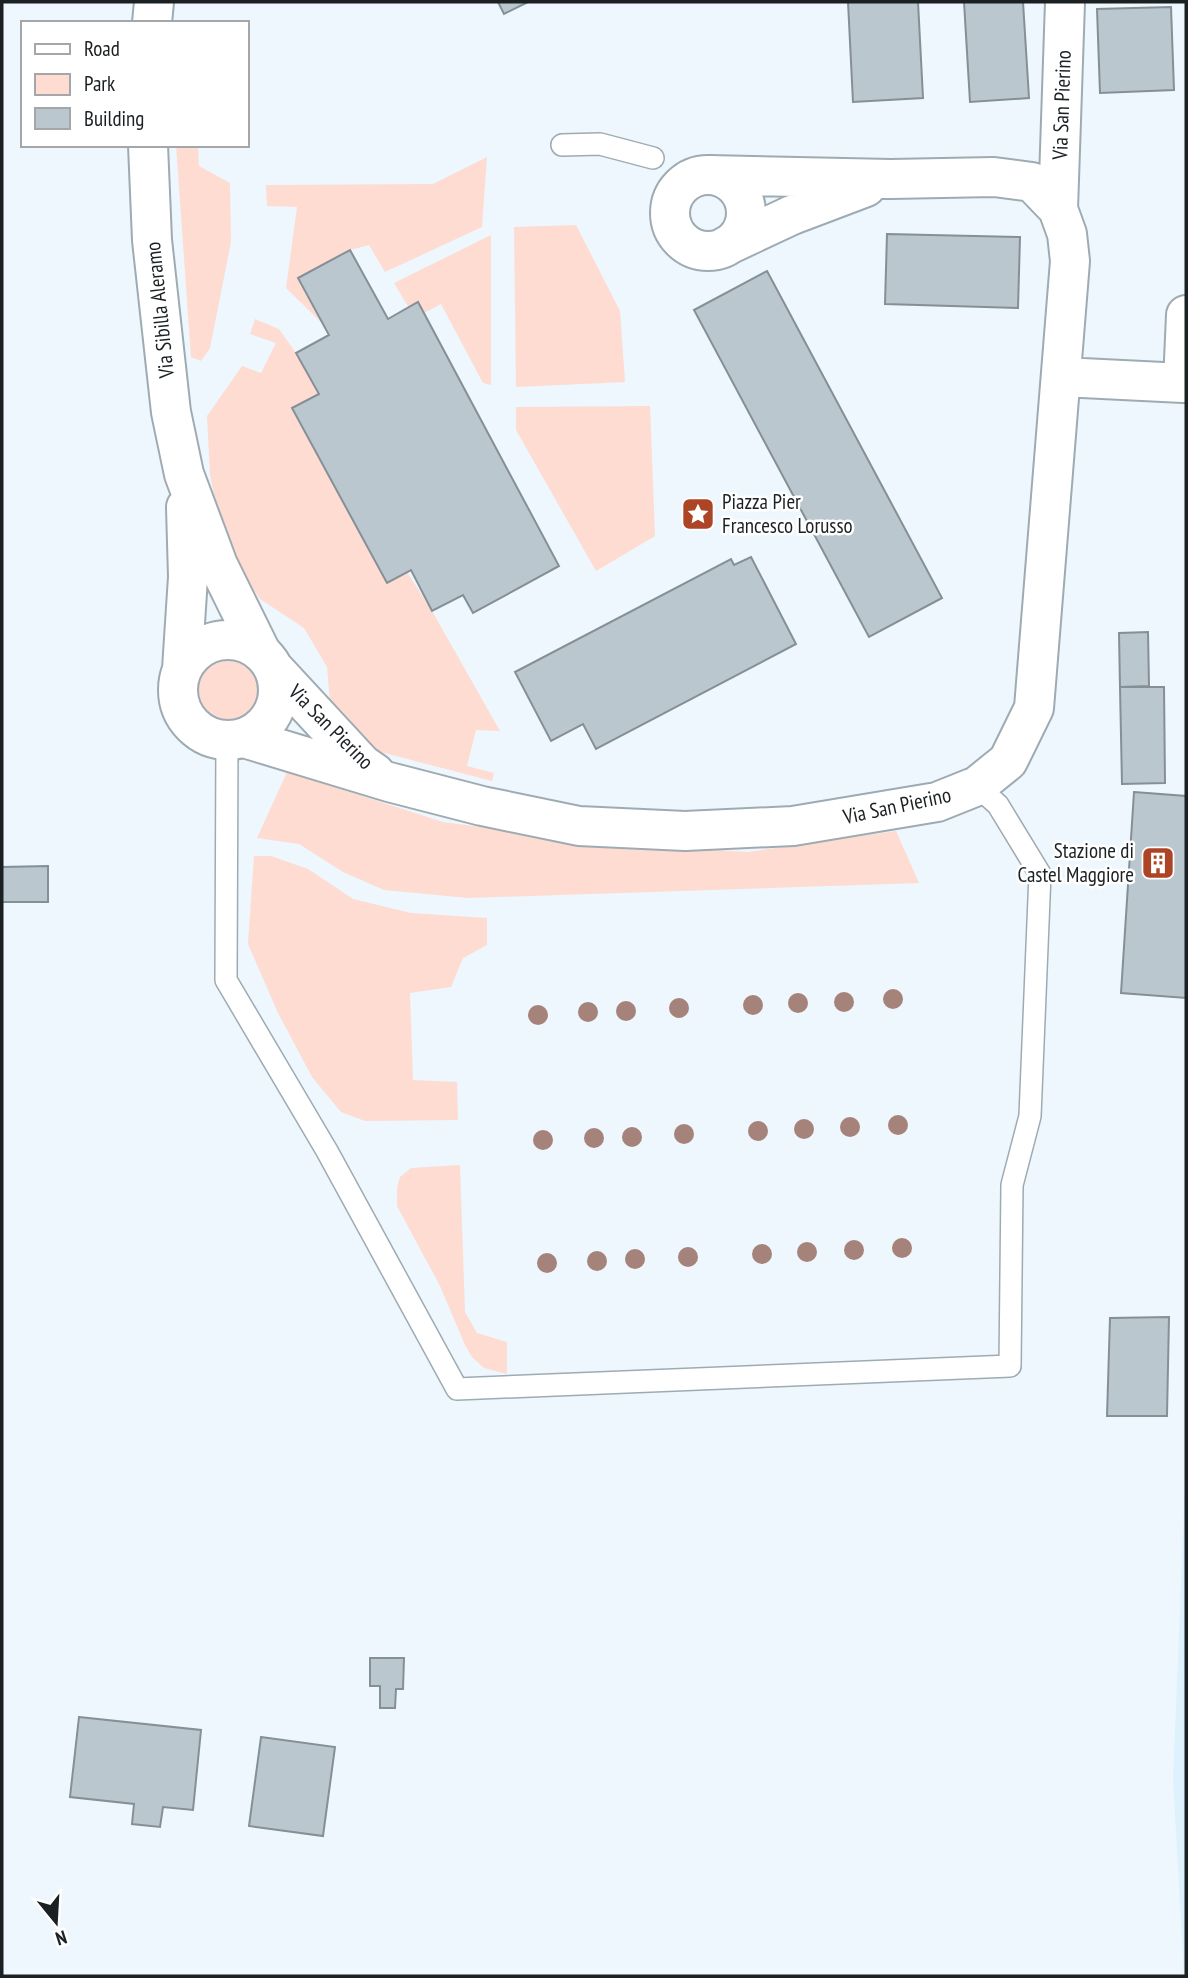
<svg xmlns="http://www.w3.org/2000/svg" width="1188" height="1978" font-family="'PT Sans Narrow',sans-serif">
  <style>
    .built { fill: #def2fe }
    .green { fill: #fedcd2 }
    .building { fill: #bbc7ce; stroke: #848f96; stroke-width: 2 }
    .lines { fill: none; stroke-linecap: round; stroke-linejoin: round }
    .service-casing { stroke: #9fabb2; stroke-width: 24 }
    .minor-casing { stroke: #9fabb2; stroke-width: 42 }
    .service { stroke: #fff; stroke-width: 21 }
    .minor { stroke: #fff; stroke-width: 38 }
    .tree { fill: #a6837a }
    .labels { text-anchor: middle; stroke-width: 5; stroke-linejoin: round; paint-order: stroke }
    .street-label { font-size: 21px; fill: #1b2023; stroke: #fff }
    .poi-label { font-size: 21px; fill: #1b2023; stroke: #fff; text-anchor: start }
  </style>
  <rect width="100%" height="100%" fill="#edf7fd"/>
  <path class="built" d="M1186,1463v513h-2l-11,-197z"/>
  <path class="green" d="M176,145h22l1,21 31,17 1,59 -21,106 -9,13 -10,-4z
    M487,157l-5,70 -97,45 -16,-27 -19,5 -51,27 26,49 -39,-38 11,-81 -30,-1 -1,-21 167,-1z
    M576,225l44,86 5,71 -109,5 -2,-160z
    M491,235v150l-8,-2 -42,-79 -17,9 -6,-10 -9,5 -15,-25z
    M255,319l24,10 17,24 23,41 69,188 19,-10 25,39 68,120 -24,-1 -9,36 27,7 -2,8 -119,-31 -43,-47 -3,-36 -23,-39 -44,-29 -17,-25 -21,-40 -12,-59 -3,-59 35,-50 19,7 15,-30 -26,-9z
    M650,406l5,130 -59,35 -80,-141v-23z
    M194 691a34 34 0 1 1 68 0a34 34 0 1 1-68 0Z
    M287,772l156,50 156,21 149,9 148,-21 23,52 -451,15 -84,-8 -41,-18 -44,-28 -42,-6z
    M254,856h17l37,13 45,30 58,14 76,5v27l-24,13 -12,29 -41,6 3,87 44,2 1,38 -93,1 -24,-9 -29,-35 -34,-64 -30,-69z
    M460,1165l5,147 12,21 30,9v32l-23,-6 -12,-11 -7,-12 -25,-59 -43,-80v-18l3,-11 11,-9z"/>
  <path class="building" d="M498,2h30l-24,12z
    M848,2h70l5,96 -70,4z
    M964,2h59l6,96 -59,4z
    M1171,7l3,83 -74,3 -3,-84z
    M887,234l133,3 -2,71 -133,-4z
    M350,250l38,69 30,-17 141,264 -86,47 -10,-18 -31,16 -21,-41 -24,13 -95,-175 27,-14 -23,-41 33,-18 -31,-57z
    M767,271l175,327 -73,39 -175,-327z
    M751,557l45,87 -200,105 -13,-25 -32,17 -36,-69 216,-113 3,6z
    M1148,632l1,54 -29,1 -1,-54z
    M1120,687h44l1,96 -43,1z
    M1134,792l52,4v202l-65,-5z
    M48,866v36h-46v-35z
    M1169,1317l-2,99h-60l3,-98z
    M370,1658h34l-1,31h-7l-1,19h-15v-22h-10z
    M79,1717l122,13 -8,80 -30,-3 -3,20 -28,-3 2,-20 -64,-7z
    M261,1737l74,10 -12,89 -74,-10z"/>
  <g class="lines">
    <defs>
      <path id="service" d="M562,145l38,-1 53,14
        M227,741l-1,239 101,171 130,238 553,-23 2,-181 18,-69 10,-242 -42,-69 -21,-19"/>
      <path id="minor" d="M152,23l2,-21
        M148,145l4,95 19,172 13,62 34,91 42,85
        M670 213a38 38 0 1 1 76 0a38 38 0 1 1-76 0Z
        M1058,209l7,-207
        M726,246l66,-31 74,-28
        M1062,377l121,6 3,-68
        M178 690a50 50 0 1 1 100 0a50 50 0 1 1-100 0Z
        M182,669l6,-92 -2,-70
        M275,670l87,94 13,9
        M244,738l145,44 93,24 97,20 106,5 108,-5 144,-24 40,-16 31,-25 26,-53 36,-447 -3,-27 -9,-25 -26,-27 -38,-5 -103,2 -182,-4"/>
    </defs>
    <use href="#service" class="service-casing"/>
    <use href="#minor" class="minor-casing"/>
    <use href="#service" class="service"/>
    <use href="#minor" class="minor"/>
  </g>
  <g class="tree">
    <circle cx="893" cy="999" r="10"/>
    <circle cx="844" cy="1002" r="10"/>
    <circle cx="798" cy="1003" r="10"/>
    <circle cx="753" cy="1005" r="10"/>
    <circle cx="679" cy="1008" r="10"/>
    <circle cx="626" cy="1011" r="10"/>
    <circle cx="588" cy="1012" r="10"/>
    <circle cx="538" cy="1015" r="10"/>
    <circle cx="898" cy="1125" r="10"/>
    <circle cx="850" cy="1127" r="10"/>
    <circle cx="804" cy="1129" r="10"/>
    <circle cx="758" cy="1131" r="10"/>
    <circle cx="684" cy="1134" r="10"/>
    <circle cx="632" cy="1137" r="10"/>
    <circle cx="594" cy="1138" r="10"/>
    <circle cx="543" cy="1140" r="10"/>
    <circle cx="902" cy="1248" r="10"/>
    <circle cx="854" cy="1250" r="10"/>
    <circle cx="807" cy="1252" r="10"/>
    <circle cx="762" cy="1254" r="10"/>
    <circle cx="688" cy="1257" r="10"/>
    <circle cx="635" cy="1259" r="10"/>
    <circle cx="597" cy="1261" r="10"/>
    <circle cx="547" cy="1263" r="10"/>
  </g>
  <defs>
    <symbol id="sight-square" viewBox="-11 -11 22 22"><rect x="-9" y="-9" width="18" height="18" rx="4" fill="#ad4425" stroke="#fff"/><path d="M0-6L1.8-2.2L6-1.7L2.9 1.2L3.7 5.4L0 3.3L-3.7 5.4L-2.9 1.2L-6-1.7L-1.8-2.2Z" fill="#fff"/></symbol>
    <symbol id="building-square" viewBox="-11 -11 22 22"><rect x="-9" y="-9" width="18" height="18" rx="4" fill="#ad4425" stroke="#fff"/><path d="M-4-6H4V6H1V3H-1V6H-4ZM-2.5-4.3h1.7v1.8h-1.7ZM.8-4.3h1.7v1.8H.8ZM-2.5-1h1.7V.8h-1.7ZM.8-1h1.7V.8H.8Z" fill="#fff"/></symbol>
  </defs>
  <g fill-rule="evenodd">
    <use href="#sight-square" x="679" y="495" width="38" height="38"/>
    <use href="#building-square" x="1139" y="844" width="38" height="38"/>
  </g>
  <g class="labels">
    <g class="street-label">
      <text transform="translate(1062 105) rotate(-88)" y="7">Via San Pierino</text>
      <text transform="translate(160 310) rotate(-96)" y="7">Via Sibilla Aleramo</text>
      <text transform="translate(331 727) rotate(45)" y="7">Via San Pierino</text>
      <text transform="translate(897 806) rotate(-12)" y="7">Via San Pierino</text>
    </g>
    <g class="poi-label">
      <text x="722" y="509">Piazza Pier<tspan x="722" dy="24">Francesco Lorusso</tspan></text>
      <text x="1134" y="858" text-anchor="end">Stazione di<tspan x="1134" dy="24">Castel Maggiore</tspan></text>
    </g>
  </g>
  <rect width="1188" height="1978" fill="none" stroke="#1b2023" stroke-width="7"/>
  <rect x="21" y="21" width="228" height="126" fill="#ffffff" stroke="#a4a6a7" stroke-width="2"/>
  <rect x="35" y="44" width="35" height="10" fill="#ffffff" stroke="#a4a6a7" stroke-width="2"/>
  <text x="84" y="56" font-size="21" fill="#1b2023">Road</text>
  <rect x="35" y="74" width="35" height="21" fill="#fedcd2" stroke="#a4a6a7" stroke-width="2"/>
  <text x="84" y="91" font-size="21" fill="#1b2023">Park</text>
  <rect x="35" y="108" width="35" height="21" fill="#bbc7ce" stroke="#a4a6a7" stroke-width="2"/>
  <text x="84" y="126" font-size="21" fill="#1b2023">Building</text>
  <g transform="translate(56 1922) rotate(162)" stroke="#ffffff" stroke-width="5" paint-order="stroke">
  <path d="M0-5L12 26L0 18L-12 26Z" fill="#1b2023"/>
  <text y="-10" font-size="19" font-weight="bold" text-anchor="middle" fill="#1b2023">N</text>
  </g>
</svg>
